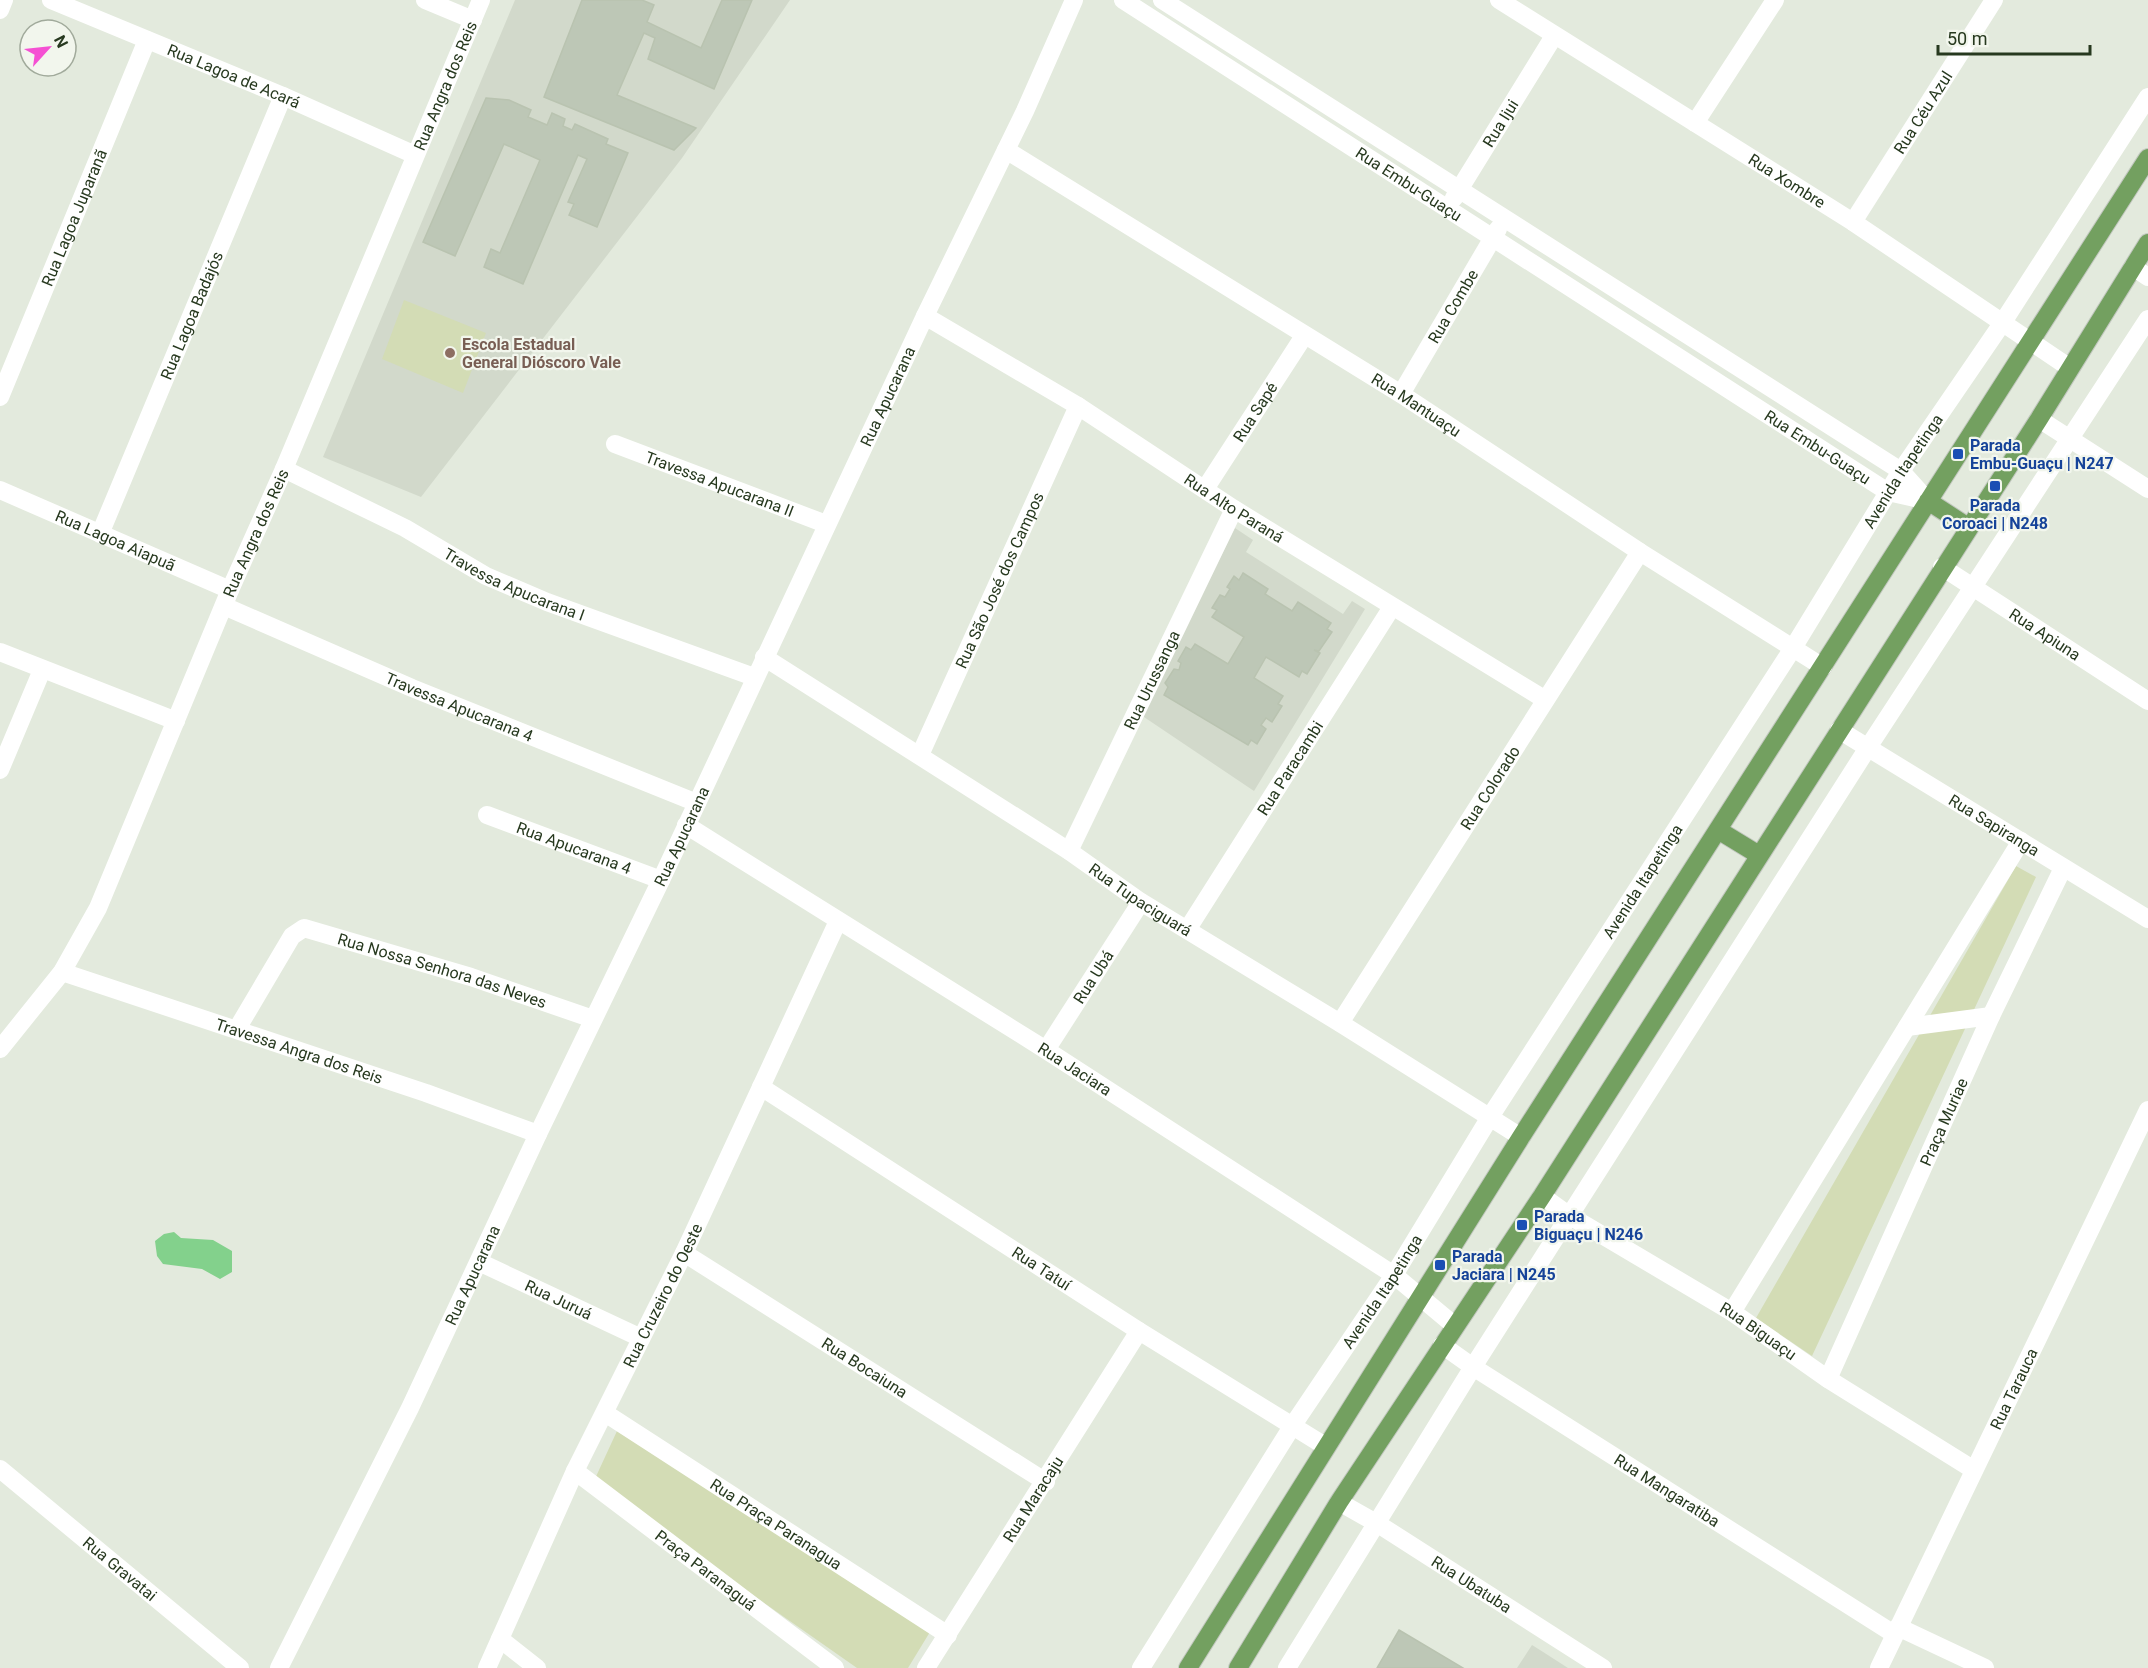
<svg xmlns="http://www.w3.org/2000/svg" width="2148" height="1668" font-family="Roboto,sans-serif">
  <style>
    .built { fill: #d2d9cb }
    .green { fill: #d3dcb5 }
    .water { fill: #83d18c }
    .building { fill: #bdc7b6; stroke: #b9c3b0; stroke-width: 1.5 }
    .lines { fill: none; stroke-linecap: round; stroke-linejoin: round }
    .primary-casing { stroke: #c3c8c0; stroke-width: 20 }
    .minor { stroke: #fff; stroke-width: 18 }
    .tertiary { stroke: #fff; stroke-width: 18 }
    .primary { stroke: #73a060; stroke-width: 18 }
    .education-dot { fill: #8d6e63; stroke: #f2f6ed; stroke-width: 2 }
    .transit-dot { fill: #1a4fb4; stroke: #f2f6ed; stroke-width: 2 }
    .labels { text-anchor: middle; stroke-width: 4.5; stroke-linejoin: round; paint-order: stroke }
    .street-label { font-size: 16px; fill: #27391f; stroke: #f2f6ed }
    .education-label { font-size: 16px; font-weight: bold; fill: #785e54; stroke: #f2f6ed; text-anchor: start }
    .transit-label { font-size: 16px; font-weight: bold; fill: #164399; stroke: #f2f6ed; text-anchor: start }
  </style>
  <rect width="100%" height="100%" fill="#e3eadd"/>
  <path class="built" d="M515,0h275l-108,158 -261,339 -98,-40z
    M1235,528l18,12 -7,12 97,62 9,-13 13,8 -111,182 -113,-76z
    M1532,1645l8,5 28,18h-51z"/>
  <path class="green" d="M404,300l82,33 -23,60 -81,-34z
    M2016,866l20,11 -224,479 -56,-38z
    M617,1431l316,196 -25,41h-51l-264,-185z"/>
  <path class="water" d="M174,1232l7,6 32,2 19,11v21l-12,7 -18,-10 -39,-5 -6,-8 -2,-15 9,-7z"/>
  <path class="building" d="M582,0h60l12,5 -7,17 54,26 21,-48h30l-38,89 -66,-30 7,-21 -11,-5 -27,62 79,33 -22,22 -130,-53z
    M486,98l23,2 22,10 -3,7 19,8 5,-12 13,6 -2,7 9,4 3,-6 33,15 -2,5 22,9 -31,74 -28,-12 5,-11 -6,-2 19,-43 -9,-4 -55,129 -39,-17 7,-18 9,4 40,-93 -36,-16 -49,112 -32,-14z
    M1243,573l25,16 -3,5 27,17 6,-9 33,21 -4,6 5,3 -13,19 -5,-1 6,3 -13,21 -5,-3 -3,6 -33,-20 -12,21 29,18 -5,8 4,2 -10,16 -6,-4 -5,7 5,4 -9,15 -6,-4 -3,5 -84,-50 4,-8 -3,-4 9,-14 5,1 2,-7 -3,-2 8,-14 5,3 4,-6 33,20 16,-27 -32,-20 5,-7 -5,-2 8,-13 5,2 5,-8 -3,-2 7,-11 5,4z
    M1399,1630l64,38h-86z"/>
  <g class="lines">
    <defs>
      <path id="primary" d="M1928,501l40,26
        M1718,830l41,25
        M1188,1668l333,-531 627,-979
        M1238,1668l101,-166 203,-306 497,-777 109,-176"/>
    </defs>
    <use href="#primary" class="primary-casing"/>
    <g class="minor">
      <path id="s1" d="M51,0l232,96 132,59"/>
      <path d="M425,0l48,20"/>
      <path id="s2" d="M1123,0l765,492 40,9"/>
      <path d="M1162,0l739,471 27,30"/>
      <path id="s3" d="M1499,0l354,222 217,146"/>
      <path d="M0,10l4,-10"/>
      <path d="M1695,123l80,-123"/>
      <path id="s4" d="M1006,150l395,244 239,158 183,115"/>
      <path id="s5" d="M1454,198l100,-162"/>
      <path id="s6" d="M1853,222l141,-222"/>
      <path d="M2133,267l15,10"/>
      <path id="s7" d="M925,316l153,90 156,103 310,190"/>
      <path id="s8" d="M1401,394l97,-165"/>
      <path id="s9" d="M0,397l147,-357"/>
      <path d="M2039,419l109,70"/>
      <path id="s10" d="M615,444l211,80"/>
      <path id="s11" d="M284,469l121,59 81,48 61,26 207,75"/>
      <path id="s12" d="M1205,489l99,-153"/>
      <path id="s13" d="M0,490l230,100"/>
      <path id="s14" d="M100,534l183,-438"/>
      <path id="s15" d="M1942,567l206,134"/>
      <path id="s16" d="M224,606l188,82 285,115"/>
      <path d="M0,652l176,69"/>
      <path id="s17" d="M764,657l305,194 72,51 199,121 181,114"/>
      <path id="s18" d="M1839,730l309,189"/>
      <path id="s19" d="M920,755l158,-349"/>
      <path d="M0,770l42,-100"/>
      <path id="s20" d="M487,815l174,65"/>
      <path id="s21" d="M686,825l360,225 348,225 61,51"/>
      <path id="s22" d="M1069,851l165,-342"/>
      <path id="s23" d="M1187,930l205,-323"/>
      <path id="s24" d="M62,972l364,121 112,41"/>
      <path id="s25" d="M1340,1023l300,-471"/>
      <path d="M1907,1027l84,-11"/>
      <path id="s26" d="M237,1029l55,-93 12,-8 167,49 122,42"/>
      <path id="s27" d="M0,1049l62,-77 36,-64 132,-318 54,-121 197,-469"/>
      <path id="s28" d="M1046,1050l95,-148"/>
      <path id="s29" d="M761,1087l378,244 186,115"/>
      <path id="s30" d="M1542,1196l28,20 162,96 96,67 146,91"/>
      <path id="s31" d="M684,1253l362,229"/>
      <path id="s32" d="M479,1262l162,76"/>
      <path d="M1732,1312l289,-471"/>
      <path id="s33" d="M1442,1345l31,22 421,267"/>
      <path id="s34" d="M1828,1379l163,-363 72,-148"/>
      <path id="s35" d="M605,1413l343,222"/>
      <path id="s36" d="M575,1471l260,197"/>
      <path id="s37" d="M1339,1502l39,22 225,144"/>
      <path d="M1898,1627l87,41"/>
      <path d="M500,1639l37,29"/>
      <path id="s38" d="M279,1668l131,-260 128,-274 123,-254 264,-564 100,-205 49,-111"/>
      <path id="s39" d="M487,1668l88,-197 109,-218 154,-332"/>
      <path id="s40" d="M926,1668l213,-337"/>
      <path id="s41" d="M1141,1668l152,-243 101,-150 96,-158 303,-469 108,-177 102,-149 145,-225"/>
      <path d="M1287,1668l186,-301 396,-621 279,-427"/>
      <path id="s42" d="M1879,1668l269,-558"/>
    </g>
    <path class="tertiary" id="s43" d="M0,1469l240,199"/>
    <use href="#primary" class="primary"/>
  </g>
  <circle class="education-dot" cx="450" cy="353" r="6"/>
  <g class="transit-dot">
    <rect x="1952" y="448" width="12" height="12" rx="3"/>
    <rect x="1989" y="480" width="12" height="12" rx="3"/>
    <rect x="1516" y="1219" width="12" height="12" rx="3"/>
    <rect x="1434" y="1259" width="12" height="12" rx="3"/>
  </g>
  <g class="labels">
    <g class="street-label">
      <text dy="6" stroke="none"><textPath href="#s1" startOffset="198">Rua Lagoa de Acará</textPath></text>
      <text dy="6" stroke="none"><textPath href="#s27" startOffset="1065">Rua Angra dos Reis</textPath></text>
      <text dy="6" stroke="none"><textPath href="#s6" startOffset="130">Rua Céu Azul</textPath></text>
      <text dy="6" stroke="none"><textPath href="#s5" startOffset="88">Rua Ijui</textPath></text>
      <text dy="6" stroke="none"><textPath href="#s3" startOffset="340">Rua Xombre</textPath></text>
      <text dy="6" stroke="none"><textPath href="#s2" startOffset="340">Rua Embu-Guaçu</textPath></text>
      <text dy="6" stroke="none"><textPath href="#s9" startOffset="194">Rua Lagoa Juparanã</textPath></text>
      <text dy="6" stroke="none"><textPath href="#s8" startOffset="102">Rua Combe</textPath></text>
      <text dy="6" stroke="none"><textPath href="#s14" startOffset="237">Rua Lagoa Badajós</textPath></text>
      <text dy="6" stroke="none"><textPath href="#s38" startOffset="1410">Rua Apucarana</textPath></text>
      <text dy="6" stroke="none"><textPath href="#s4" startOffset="483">Rua Mantuaçu</textPath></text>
      <text dy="6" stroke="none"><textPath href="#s12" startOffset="92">Rua Sapé</textPath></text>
      <text dy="6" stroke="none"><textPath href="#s2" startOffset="826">Rua Embu-Guaçu</textPath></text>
      <text dy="6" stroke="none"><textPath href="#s41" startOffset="1419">Avenida Itapetinga</textPath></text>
      <text dy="6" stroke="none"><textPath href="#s10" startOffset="112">Travessa Apucarana II</textPath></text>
      <text dy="6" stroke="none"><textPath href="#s7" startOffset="364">Rua Alto Paraná</textPath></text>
      <text dy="6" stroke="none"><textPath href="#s27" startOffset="579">Rua Angra dos Reis</textPath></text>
      <text dy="6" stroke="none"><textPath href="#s13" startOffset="126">Rua Lagoa Aiapuã</textPath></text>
      <text dy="6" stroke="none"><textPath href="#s19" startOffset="192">Rua São José dos Campos</textPath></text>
      <text dy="6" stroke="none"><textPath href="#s11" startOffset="258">Travessa Apucarana I</textPath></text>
      <text dy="6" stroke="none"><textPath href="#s15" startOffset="123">Rua Apiuna</textPath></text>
      <text dy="6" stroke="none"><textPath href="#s22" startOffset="190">Rua Urussanga</textPath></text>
      <text dy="6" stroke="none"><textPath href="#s16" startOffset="256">Travessa Apucarana 4</textPath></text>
      <text dy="6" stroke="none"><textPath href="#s23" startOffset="192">Rua Paracambi</textPath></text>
      <text dy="6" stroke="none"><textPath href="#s25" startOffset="279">Rua Colorado</textPath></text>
      <text dy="6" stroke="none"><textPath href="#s18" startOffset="182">Rua Sapiranga</textPath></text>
      <text dy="6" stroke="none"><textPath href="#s38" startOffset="924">Rua Apucarana</textPath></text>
      <text dy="6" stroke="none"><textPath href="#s20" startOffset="93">Rua Apucarana 4</textPath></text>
      <text dy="6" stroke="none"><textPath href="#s41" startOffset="933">Avenida Itapetinga</textPath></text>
      <text dy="6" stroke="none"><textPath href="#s17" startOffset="448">Rua Tupaciguará</textPath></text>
      <text dy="6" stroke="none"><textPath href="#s26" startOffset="267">Rua Nossa Senhora das Neves</textPath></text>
      <text dy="6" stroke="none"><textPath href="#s28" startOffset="87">Rua Ubá</textPath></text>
      <text dy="6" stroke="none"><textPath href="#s24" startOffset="250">Travessa Angra dos Reis</textPath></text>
      <text dy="6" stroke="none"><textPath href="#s21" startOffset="459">Rua Jaciara</textPath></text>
      <text dy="6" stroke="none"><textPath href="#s34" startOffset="282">Praça Muriae</textPath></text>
      <text dy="6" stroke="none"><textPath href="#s29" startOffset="334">Rua Tatuí</textPath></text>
      <text dy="6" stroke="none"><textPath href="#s38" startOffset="438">Rua Apucarana</textPath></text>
      <text dy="6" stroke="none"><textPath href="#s41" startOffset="447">Avenida Itapetinga</textPath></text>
      <text dy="6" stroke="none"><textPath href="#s39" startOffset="412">Rua Cruzeiro do Oeste</textPath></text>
      <text dy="6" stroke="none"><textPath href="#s32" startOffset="88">Rua Juruá</textPath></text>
      <text dy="6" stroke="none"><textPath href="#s30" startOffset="255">Rua Biguaçu</textPath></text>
      <text dy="6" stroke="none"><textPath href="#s31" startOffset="214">Rua Bocaiuna</textPath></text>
      <text dy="6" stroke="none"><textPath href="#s42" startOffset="310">Rua Tarauca</textPath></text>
      <text dy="6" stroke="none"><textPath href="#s33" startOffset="268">Rua Mangaratiba</textPath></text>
      <text dy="6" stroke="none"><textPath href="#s40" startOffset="200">Rua Maracaju</textPath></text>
      <text dy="6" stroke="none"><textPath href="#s35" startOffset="204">Rua Praça Paranagua</textPath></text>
      <text dy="6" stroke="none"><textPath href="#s43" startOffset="156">Rua Gravatai</textPath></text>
      <text dy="6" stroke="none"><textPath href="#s36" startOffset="164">Praça Paranaguá</textPath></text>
      <text dy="6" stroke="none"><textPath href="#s37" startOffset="156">Rua Ubatuba</textPath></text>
    </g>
    <g class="education-label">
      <text x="462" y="350">Escola Estadual<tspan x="462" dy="18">General Dióscoro Vale</tspan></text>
    </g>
    <g class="transit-label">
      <text x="1970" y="451">Parada<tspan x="1970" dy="18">Embu-Guaçu | N247</tspan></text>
      <text x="1995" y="511" text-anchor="middle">Parada<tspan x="1995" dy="18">Coroaci | N248</tspan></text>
      <text x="1534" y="1222">Parada<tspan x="1534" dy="18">Biguaçu | N246</tspan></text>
      <text x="1452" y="1262">Parada<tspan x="1452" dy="18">Jaciara | N245</tspan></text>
    </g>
  </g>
  <g transform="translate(48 48) rotate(63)"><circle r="28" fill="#f2f6ed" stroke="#a1aa9b" stroke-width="1.5"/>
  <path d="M0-4.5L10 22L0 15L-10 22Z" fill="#f550d3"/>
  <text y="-9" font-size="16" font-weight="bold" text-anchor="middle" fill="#27391f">N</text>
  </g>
  <path d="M1938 45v9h152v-9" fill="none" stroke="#27391f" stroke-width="3"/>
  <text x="1947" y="45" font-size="18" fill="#27391f" stroke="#f2f6ed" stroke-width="4.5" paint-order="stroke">50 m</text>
</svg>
